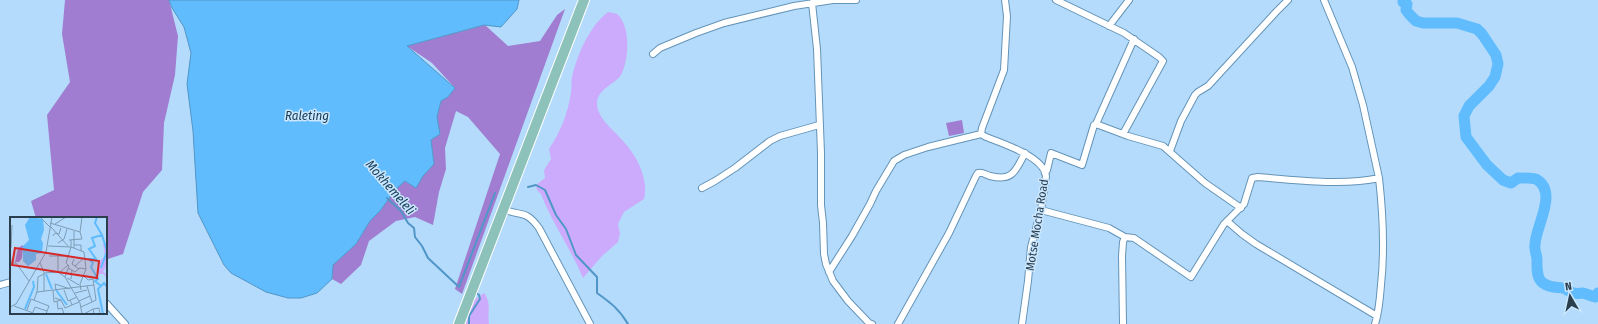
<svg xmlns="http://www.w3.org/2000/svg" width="1598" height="324" font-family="'Fira Sans Condensed',sans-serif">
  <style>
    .green { fill: #ccabfc }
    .forest { fill: #a07dd1 }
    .water { fill: #61bcfd; stroke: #5096c8 }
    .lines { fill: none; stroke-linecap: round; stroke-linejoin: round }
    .stream { stroke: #5096c8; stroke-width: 2 }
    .river { stroke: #61bcfd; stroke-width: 11 }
    .street-casing { stroke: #6494b8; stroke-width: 8 }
    .primary-casing { stroke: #fff; stroke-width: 12 }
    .street { stroke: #fff; stroke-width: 6 }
    .primary { stroke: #8dc2ba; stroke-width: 10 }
    .labels { text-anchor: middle; stroke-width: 3; stroke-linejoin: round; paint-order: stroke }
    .street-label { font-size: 12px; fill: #2a3e4e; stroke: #cae7ff }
    .water-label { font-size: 13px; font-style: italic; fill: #153b55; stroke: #cae7ff }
    .inset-river { fill: none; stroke: #61bcfd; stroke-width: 2 }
    .inset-road { fill: none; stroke: #7d9cb6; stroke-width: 1 }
    .view { fill: #d62828; fill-opacity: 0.15; stroke: #d62828; stroke-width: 2 }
    .inset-edge { fill: none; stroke: #2a3e4e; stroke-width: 2 }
  </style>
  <rect width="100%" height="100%" fill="#b4dbfb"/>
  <path class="green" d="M608,12c3,1 7,1 9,2 14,11 12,47 4,61 -6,9 -23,14 -24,27 -1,16 17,28 26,39 14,15 26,38 21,58l-20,13 -6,12 2,10 -2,8 -16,14 -19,22c-12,-29 -31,-55 -42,-84l-4,-4 -1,-5 9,-7 -1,-8 7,-11 -2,-10c12,-18 19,-36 22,-57 1,-6 0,-13 2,-19 6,-22 17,-47 35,-61z
    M484,293c8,10 3,20 5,31h-23l8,-24z"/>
  <path class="forest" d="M65,0h104l9,36 -3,39 -11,48 -2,47 -19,22 -20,62 -15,5 -2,-2v-39h-70l-5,-17 23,-11 -7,-75 23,-33 -8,-48z
    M565,9l-103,285 -7,-5 45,-135 -32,-37 -12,-6 -11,37 1,21 -7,23 -6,33 -18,-8 -19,4 -27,20 -8,24 -20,19 -9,-5 1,-14 23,-21 14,-23 10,-10 15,-21 9,-9 12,7 7,-12 11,-12 -3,-24 9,-6 -3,-17 4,-16 7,-4 7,-9 -23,-25 -25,-17 78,-21 23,21 32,-5 17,-26z
    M962,120l2,13 -15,3 -3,-13z"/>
  <path class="water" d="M169,0h350l-2,9 -16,18 -17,-2 -77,21 48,42 -7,9 -7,4 -4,16 3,17 -9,6 3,24 -11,12 -7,12 -11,-7 -10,9 -15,21 -10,10 -14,23 -23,21 -1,14 -15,14 -16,5h-13l-22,-6 -35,-19 -7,-8 -26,-52 -5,-82 -6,-47 4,-31 -7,-26 -12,-19z"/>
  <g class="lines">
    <path class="stream" d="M528,187l8,-2 9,5 11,25 10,14 10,26 21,22v16c14,10 22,16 31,31
      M387,198l14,13 7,12 6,5 1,9 7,9 6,12 31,29 36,-94
      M469,324v-8l11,-17 -1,-4 -4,-3"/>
    <path class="river" d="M1403,0v2l4,2 -1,6 3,4 7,7 7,2h34l20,6 5,5 14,21 2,9 -3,13 -6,9 -20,20 -5,10 2,21 21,28 16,15 8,3 7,-5c4,0 17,0 18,1 23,13 -1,48 -1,66 -1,5 2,10 2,15 0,7 -1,18 6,23 7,5 12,4 20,5 4,1 7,5 11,5 3,1 6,0 9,0 4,1 8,3 12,4l3,-4"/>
    <defs>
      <path id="street" d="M1005,0l2,16 -3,54 -22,58 -1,6 5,3c16,6 58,20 60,39l-5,34 -10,37 -3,34 -6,43
        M1056,0l68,33 35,24 4,4 -40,73
        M1324,0l28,67 11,38 16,73
        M812,3l5,46 4,104v52l2,18 1,31 2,10 7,17 15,20 21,22 3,1
        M1109,26l20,-26
        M1134,39l-38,85 32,12 35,10 42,37 36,25
        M653,54l7,-6 36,-15 28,-10 70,-17 39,-6h23
        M1170,151l11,-30 14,-26 3,-3 10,-6 11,-12 57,-62 12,-12
        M1045,173l2,-3 4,-17 31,12 12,-40 2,-1
        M702,188l13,-7 20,-13 35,-27 10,-5 39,-11
        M503,209c19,8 22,0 36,19l51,96
        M1041,210l68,18 16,9 -2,5 -1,14 1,68
        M1227,221l15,13 14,10 121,72
        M1125,237l9,1 57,39 33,-53 20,-20 8,-26 6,-1c36,3 86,9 121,1 4,36 6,70 2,107 -1,13 -2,27 -6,39
        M829,272l23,-36 18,-32 6,-13 18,-30 10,-6 24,-8 53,-13
        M0,285l11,-3
        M106,303l19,21
        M898,324l51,-91 27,-57 2,-3c5,-1 8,2 12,3 23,6 26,-6 35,-23"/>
      <path id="primary" d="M459,324l125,-324"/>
    </defs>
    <use href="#street" class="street-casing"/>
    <use href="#primary" class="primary-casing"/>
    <use href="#street" class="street"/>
    <use href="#primary" class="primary"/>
  </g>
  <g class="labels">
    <g class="street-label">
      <text transform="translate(1037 225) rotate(-81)" y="4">Motse Mocha Road</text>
    </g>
    <g class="water-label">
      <text x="307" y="120">Raleting</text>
      <text transform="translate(391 187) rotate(49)" y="5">Mokhemeleli</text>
    </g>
  </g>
  <g transform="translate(10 217)">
    <rect width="97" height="97" fill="#b4dbfb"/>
    <path d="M93,27l4,2v19l-4,7 4,2v6l-3,-6h-6l1,-12 6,-6z" fill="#ccabfc"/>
    <path d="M13,28l-1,13 -3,4h-4l3,-14z" fill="#a07dd1"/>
    <path d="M20,0l13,2 1,11 -3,9 2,4 -1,10 -6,1v6l-8,6 -5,-5v-15l6,-6 -4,-15z" fill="#61bcfd"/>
    <path class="inset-river" d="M87,0l-2,6 7,12 -10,3 3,8 -6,3 7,10h-7l4,4 -2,4 7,12 -3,2 6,5M91,51l6,-17 -5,-16M36,57l6,15M46,73l11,15M15,92l9,-22 -1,-6M93,97l-5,-25 6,-6 3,4"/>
    <path class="inset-road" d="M30,0l10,10M40,6l30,9 2,7 -13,1M45,7l11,-7M41,10l17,19M70,15l2,-15M43,19l2,-3 4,1 2,-6M61,23v7l13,5 2,17M48,26l6,-4 3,-10M64,28h7v6M38,29l23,1 -5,16 3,3 -4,11 15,26 2,11M1,31l1,-23M64,31v-17M0,33l1,13M48,38v17M39,39h18M64,42l-2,5 7,5M0,46h6l13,18M30,46l4,9v19M65,49l10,-9M58,51l4,2 -1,9M62,53l3,2 5,-4 6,1 -6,15 1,6M34,56l14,-1 7,5M49,56l9,-8M75,60l3,3 5,-1 3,21 -4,2M57,61l12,7M43,73l1,12 7,-2 -6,-2M46,73l-1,-6 15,5M54,73l4,11 9,-4M27,76l1,-16 6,-3M65,76l12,-3M24,83l3,-8 57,-7M51,83l4,8 7,-3M60,83l2,5 7,-3M47,84l1,8 4,-1 2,6M69,84l11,-5M4,89l22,8M0,90l6,-3 30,-52 6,-35M71,90l11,-5 -5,-16M83,92l6,-1 1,6M17,93l4,-11 18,7 -3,8M23,95l2,-5 12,4M74,97l9,-5 1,5"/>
    <path class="view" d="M5,31l84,13 -2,17 -85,-13z"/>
    <rect width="97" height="97" class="inset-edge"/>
  </g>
  <g transform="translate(1570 296) rotate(351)" stroke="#cae7ff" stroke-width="3" paint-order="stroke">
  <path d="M0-3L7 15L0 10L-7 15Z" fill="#2a3e4e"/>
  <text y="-6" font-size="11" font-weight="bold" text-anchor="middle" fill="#2a3e4e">N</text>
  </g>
</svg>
